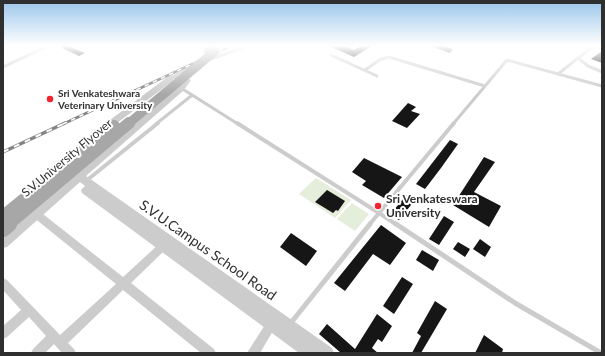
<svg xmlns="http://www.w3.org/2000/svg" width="605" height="356" font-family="Lato,sans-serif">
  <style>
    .green { fill: #e5eddb }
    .building { fill: #161616 }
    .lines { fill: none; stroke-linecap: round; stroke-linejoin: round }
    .service-far2 { stroke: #ccc; stroke-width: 3 }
    .service-far1 { stroke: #ccc; stroke-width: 4 }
    .service { stroke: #ccc; stroke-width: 5 }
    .minor { fill: #ccc; fill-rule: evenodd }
    .tertiary { fill: #ccc; fill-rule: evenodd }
    .primary { fill: #a7a7a7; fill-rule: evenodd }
    .rail-far1-casing { stroke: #848484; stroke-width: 2.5 }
    .rail-casing { stroke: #848484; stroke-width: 3.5 }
    .rail-far1 { stroke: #fff; stroke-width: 1.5; stroke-dasharray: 4.5; stroke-linecap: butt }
    .rail { stroke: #fff; stroke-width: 2; stroke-dasharray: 6; stroke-linecap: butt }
    .primary-bridge-far2 { stroke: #a7a7a7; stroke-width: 9 }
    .primary-bridge-far1 { stroke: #a7a7a7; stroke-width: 12 }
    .primary-bridge { stroke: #a7a7a7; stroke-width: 16 }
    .poi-dot { fill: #f32330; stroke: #fff; stroke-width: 1.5 }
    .labels { text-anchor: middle; stroke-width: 4; stroke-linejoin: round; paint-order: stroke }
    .far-poi-label { font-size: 10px; font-weight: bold; fill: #2f2f2f; stroke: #fff; text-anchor: start }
    .street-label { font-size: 12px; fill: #2f2f2f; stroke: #fff }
    .poi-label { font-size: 12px; font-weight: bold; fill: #2f2f2f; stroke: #fff; text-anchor: start }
    .near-street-label { font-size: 14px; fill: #2f2f2f; stroke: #fff }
  </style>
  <rect width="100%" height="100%" fill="#fff"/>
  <path class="green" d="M316,178l35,22 -16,18 -36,-24z
    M352,203l17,11 -14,17 -18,-12z"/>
  <path class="building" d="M63,46h5l17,7 -6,3 -17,-8z
    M329,46h15l10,4 7,-4h11l-18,11z
    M430,46h12l11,3 -3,4z
    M602,51v12l-11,-4z
    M408,103l8,4 -5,4 9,3 -13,14 -15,-7z
    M450,140l8,4 -17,24 -16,21 -9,-5z
    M484,157l11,5 -21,30 27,14 -12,21 -36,-22z
    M364,158l38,19 -18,21 -22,-13 4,-4 -14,-9z
    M327,190l18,11 -7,10 -2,-1 -3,3 -18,-11z
    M406,195l9,5 -16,20 -9,-5z
    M444,216l10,6 -15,23 -10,-6z
    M381,225l25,18 -16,22 -17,-11 -28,37 -11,-8z
    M291,233l26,18 -11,15 -26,-19z
    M480,239l11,8 -6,10 -12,-8z
    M458,242l12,7 -5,8 -12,-8z
    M422,250l17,10 -6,11 -17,-11z
    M402,277l11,7 -19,30 -11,-8z
    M435,301l12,8 -26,44h-9l9,-17 -4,-3z
    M377,314l15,12 -10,16 -4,-3 -6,9 6,5h-37l-22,-19 8,-10 28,25z
    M484,335l19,14 -1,4h-27z"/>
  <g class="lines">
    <path class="service-far2" d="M594,46l-16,12 10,8 14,6
      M331,55l46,21
      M211,59l36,-13
      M3,67l45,-21
      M365,70l16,-11 8,-2 96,29
      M558,74l20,-16
      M173,77l20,-12
      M181,88l57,36
      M156,124l35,-28
      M453,124l54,-64 95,26"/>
    <path class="service-far1" d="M237,123l142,90 75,-90
      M86,181l72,-58
      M369,225l10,-12 18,12"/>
    <path class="service" d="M396,224l119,79 86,50
      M290,324l80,-100"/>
    <path class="minor" d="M36,210l3,1 84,66 36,-33 3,-1 3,1 2,3 -2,3 -34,33 83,66 2,4h-15l-78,-63 -55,53 6,6 2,4h-14l-8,-9 -9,9h-14l2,-4 13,-13 -17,-19 -22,20 -4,2v-13l18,-16 -18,-20v-12l4,2 53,55 56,-51 -83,-67 -1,-3 1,-3z
      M272,319l4,1 1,4 -17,29h-13l21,-33z"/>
    <path class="tertiary" d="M170,75l17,3 4,2 -7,10 -98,86 246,172 2,5h-35l-217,-160 -1,-3 4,-4 -5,-4 -73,65 -4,1v-12l69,-59 -1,-3 2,-3h6l99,-85 4,-5 -8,-2 -3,3 -63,48h-6l-1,-2 1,-2z"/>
    <path class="primary" d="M209,46h9l-8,7h-6v-4z"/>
    <defs>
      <path id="rail-far1" d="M63,124l168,-78"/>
      <path id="rail" d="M3,152l62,-29"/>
    </defs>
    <use href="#rail-far1" class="rail-far1-casing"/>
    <use href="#rail" class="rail-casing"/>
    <use href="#rail-far1" class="rail-far1"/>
    <use href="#rail" class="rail"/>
    <path class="primary-bridge-far2" d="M128,124l87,-73"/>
    <path class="primary-bridge-far1" d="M3,216l111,-90
      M8,225l121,-102"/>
    <path class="primary-bridge" d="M3,229l6,-5"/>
  </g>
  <linearGradient id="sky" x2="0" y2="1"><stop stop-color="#9ac5ea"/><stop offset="0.48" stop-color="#fff"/><stop offset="1" stop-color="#fff" stop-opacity="0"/></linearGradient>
  <rect width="605" height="95" fill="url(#sky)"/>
  <g class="poi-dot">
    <circle cx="50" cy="99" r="4"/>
    <circle cx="378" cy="206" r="4"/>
  </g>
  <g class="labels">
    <g class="far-poi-label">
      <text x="58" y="97">Sri Venkateshwara<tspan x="58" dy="12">Veterinary University</tspan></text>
    </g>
    <g class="street-label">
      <text transform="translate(67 158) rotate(-40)" y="4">S.V.University Flyover</text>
    </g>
    <g class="poi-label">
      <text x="386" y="203">Sri Venkateswara<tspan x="386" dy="14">University</tspan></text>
    </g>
    <g class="near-street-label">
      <text transform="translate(208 250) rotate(35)" y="5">S.V.U.Campus School Road</text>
    </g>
  </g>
  <rect width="605" height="356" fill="none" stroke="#2f2f2f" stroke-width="8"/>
</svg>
